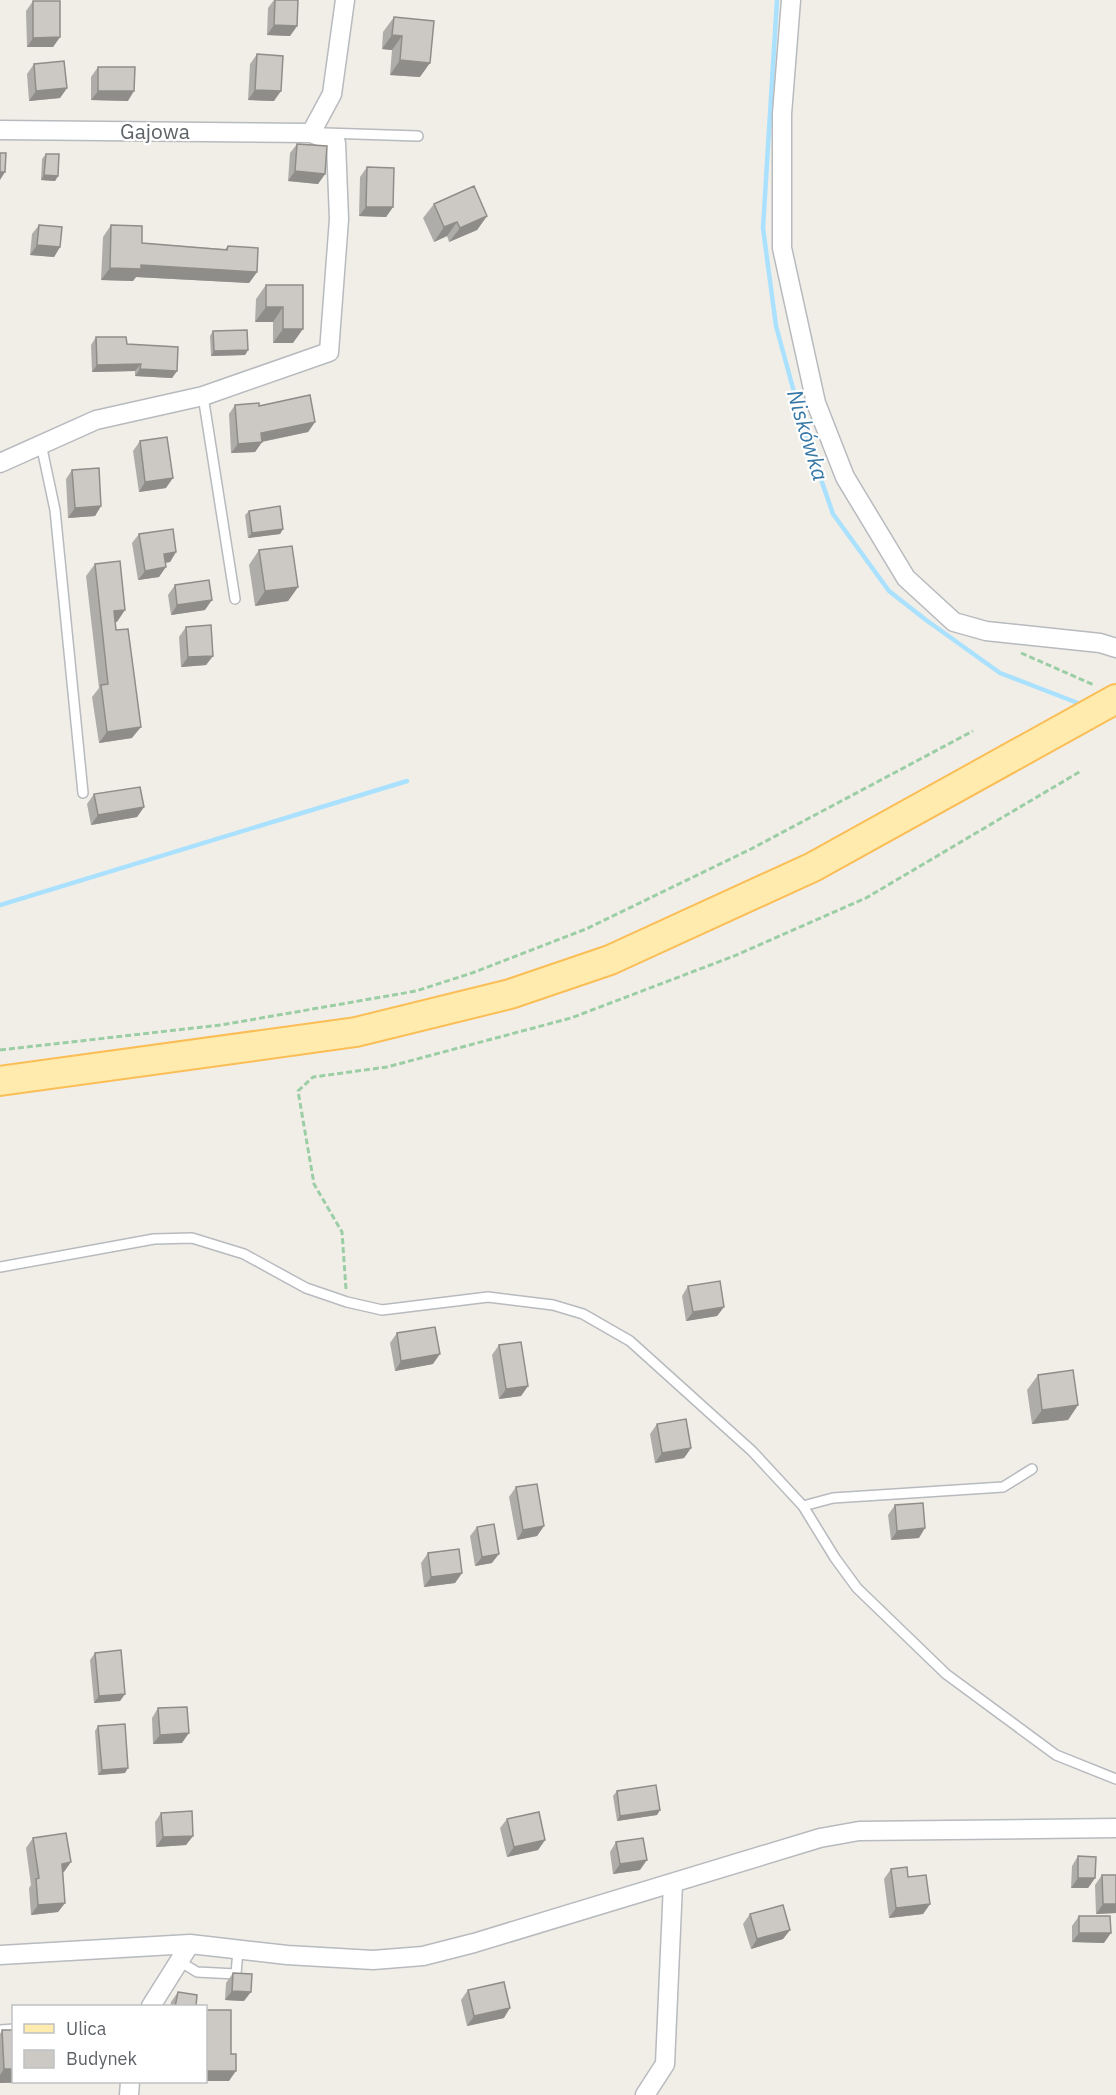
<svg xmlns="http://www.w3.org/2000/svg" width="1116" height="2095" font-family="'IBM Plex Sans',sans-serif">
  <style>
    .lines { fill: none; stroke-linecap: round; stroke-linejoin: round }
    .stream { stroke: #a9e1ff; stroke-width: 4.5 }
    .service-casing { stroke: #b7babe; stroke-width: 12 }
    .minor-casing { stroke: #b7babe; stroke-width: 21 }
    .primary-casing { stroke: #fbbe56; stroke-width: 32 }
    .path { stroke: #9ccea6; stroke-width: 3; stroke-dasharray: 6 3; stroke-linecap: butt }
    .service { stroke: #fff; stroke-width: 9 }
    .minor { stroke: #fff; stroke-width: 18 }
    .primary { stroke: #ffebae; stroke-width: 28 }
    .wall { fill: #afada9 }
    .shaded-wall { fill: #8f8d89 }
    .building { fill: #ccc9c4; stroke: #8f8d89; stroke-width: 1.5 }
    .labels { text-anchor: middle; stroke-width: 4.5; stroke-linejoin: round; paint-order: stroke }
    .street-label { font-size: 21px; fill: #5e6368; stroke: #fff }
    .water-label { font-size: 22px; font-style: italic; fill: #3778a7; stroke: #fff }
  </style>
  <rect width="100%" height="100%" fill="#f1eee7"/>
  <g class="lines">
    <path class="stream" d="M777,0l-14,228 13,98 30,110 27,78 56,77 37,29 74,53 83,32
      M0,905l407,-124"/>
    <defs>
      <path id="service" d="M325,133l93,3
        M203,396l32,203
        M41,444l14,66 28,283
        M0,1267l154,-28 38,-1 52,16 62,34 41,14 35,8 106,-13 65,8 30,9 47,27 122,110 51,55 32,52 22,30 89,86 110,81 60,24
        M803,1506l30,-8 170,-11 29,-18
        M179,1961l18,11 39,2 2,-24
        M0,2030l14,-1"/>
      <path id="minor" d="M791,0l-9,114v134l34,155 29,74 61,101 48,44 32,9 114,12 16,5
        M0,130l311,3 25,10 3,76 -10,133 -126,44 -107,24 -96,43
        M311,133l21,-39 13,-94
        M0,1955l190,-11 97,11 86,5 50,-4 51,-13 346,-105 39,-7 257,-3
        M151,2006l39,-62
        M129,2095l1,-13
        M645,2095l20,-31 8,-180"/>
      <path id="primary" d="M0,1081l356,-49 154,-38 100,-34 203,-93 303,-168"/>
    </defs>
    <use href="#service" class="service-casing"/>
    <use href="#minor" class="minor-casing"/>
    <use href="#primary" class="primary-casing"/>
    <path class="path" d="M1021,653l73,32
      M0,1050l221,-25 195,-34 56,-18 114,-44 165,-80 222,-118
      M346,1289l-4,-57 -28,-48 -16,-93 15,-14 74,-10 184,-49 163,-62 132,-58 215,-127"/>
    <use href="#service" class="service"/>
    <use href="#minor" class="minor"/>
    <use href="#primary" class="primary"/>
  </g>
  <path class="wall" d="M274,0h24l-1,26 -7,10 -23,-1 1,-27z
    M33,1l27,36 -7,10h-26l-1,-36z
    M394,17l26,60 -30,-2 2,-25 -10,-1 1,-17z
    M257,54l17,47 -26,-1 2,-36z
    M34,64l33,24 -7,10 -31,3 -2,-27z
    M98,67l30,34 -37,-1v-23z
    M297,144l28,30 -7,10 -30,-3 2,-28z
    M46,154l12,22 -3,5 -14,-1 1,-21z
    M367,167l26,40 -7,10 -27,-1 1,-39z
    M434,204l53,12 -10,14 -28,12 -2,-6 -13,6 -11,-24z
    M39,225l21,22 -6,10 -24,-2 2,-21z
    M111,225l31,18 83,6 3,-3 29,26 -8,11 -113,-6 -3,4 -32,-1 2,-43z
    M266,285h37l-10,58h-20v-21h-18l1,-23z
    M213,331l35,19 -3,5 -34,1 -1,-20z
    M96,337l31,7 50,27 -5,7 -37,-2v-5l-43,1 -1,-27z
    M235,405l24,1 56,16 -7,10 -46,10 -7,10 -24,1 -2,-39z
    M140,441l26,47 -27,4 -6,-41z
    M72,470l29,36 -6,10 -27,2 -2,-39z
    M249,511l34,18 -3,5 -32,4 -3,-23z
    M139,534l37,18 -6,10 -5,1 -6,14 -21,3 -6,-37z
    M259,550l39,37 -10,14 -33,5 -6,-41z
    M95,564l22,58h-2l17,116 -33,5 -7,-46 7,-9 -13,-112z
    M175,585l30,25 -34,5 -3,-20z
    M186,627l27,29 -7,9 -25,2 -2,-30z
    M94,794l50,13 -7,10 -46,8 -4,-21z
    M688,1286l36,21 -7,9 -31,5 -4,-25z
    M397,1333l36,31 -38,7 -5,-28z
    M499,1345l29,41 -7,10 -22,3 -7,-44z
    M1038,1375l40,30 -10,15 -36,4 -5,-34z
    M657,1424l34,24 -7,10 -29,5 -5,-29z
    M516,1487l28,39 -7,10 -20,4 -8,-43z
    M895,1505l24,33 -28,2 -3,-25z
    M477,1527l15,36 -17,3 -5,-30z
    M428,1553l34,20 -7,10 -31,4 -3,-24z
    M95,1653l30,41 -5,7 -26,2 -4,-43z
    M158,1708l24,35 -29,1 -1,-26z
    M98,1726l27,47 -27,2 -3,-44z
    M617,1791l43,19 -3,5 -40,6 -4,-25z
    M161,1813l32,23 -7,9 -30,2 -1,-25z
    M507,1819l38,21 -7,10 -31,7 -7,-29z
    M33,1838l31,34h-1l2,31 -7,9 -27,3 -2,-27 2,-3 -5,-37z
    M616,1842l24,28 -27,4 -3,-22z
    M1078,1856l17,22 -7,10h-17l1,-22z
    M891,1869l17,8 22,27 -7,10 -34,4 -5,-39z
    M1102,1875l14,38 -20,1 -1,-29z
    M750,1914l40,16 -7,9 -32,10 -8,-25z
    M1079,1916l25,27 -32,-1v-16z
    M233,1973l11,28 -19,-1 1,-17z
    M468,1990l36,28 -37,8 -6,-26z
    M178,1992l18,15h-26l1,-5z
    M2,2030l12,52h18l-32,1v-49z"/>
  <path class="shaded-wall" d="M274,25l23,1 -7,10 -23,-1z
    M392,35l10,1 -10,14 -10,-1z
    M60,37l-7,10h-26l6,-9z
    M400,60l30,3 -10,14 -30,-2z
    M67,88l-7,10 -31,3 7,-10z
    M255,90l26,1 -7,10 -26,-1z
    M98,91h36l-6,10 -37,-1z
    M295,171l30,3 -7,10 -30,-3z
    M0,172h5l-5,8z
    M44,175l14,1 -3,5 -14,-1z
    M366,207h27l-7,10 -27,-1z
    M487,216l-10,14 -28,12 11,-14z
    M457,222l-10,14 -13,6 10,-15z
    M37,245l23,2 -6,10 -24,-2z
    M141,265l116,7 -8,11 -113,-6 -3,4 -32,-1 9,-12z
    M266,307h17l-10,15h-18z
    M283,329h20l-10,14h-20z
    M248,350l-3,5 -34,1 3,-5z
    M141,364l-6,7 -43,1 5,-7z
    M140,369l37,2 -5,7 -37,-2z
    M315,422l-7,10 -48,10h2l-7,10 -24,1 7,-9 23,-11z
    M173,478l-7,10 -27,4 6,-10z
    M101,506l-6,10 -27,2 7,-10z
    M283,529l-3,5 -32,4 4,-5z
    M176,552l-6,10 -13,2 7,-10z
    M166,567l-7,10 -21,3 7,-9z
    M298,587l-10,14 -33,5 10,-15z
    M212,600l-7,10 -34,5 6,-10z
    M125,610l-8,12 -11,1 8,-12z
    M213,656l-7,9 -25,2 7,-10z
    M141,727l-9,11 -33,5 8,-11z
    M144,807l-7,10 -46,8 7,-10z
    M724,1307l-7,9 -31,5 7,-9z
    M440,1354l-7,10 -38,7 6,-10z
    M528,1386l-7,10 -22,3 7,-10z
    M1078,1405l-10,15 -36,4 10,-14z
    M691,1448l-7,10 -29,5 7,-10z
    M544,1526l-7,10 -20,4 6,-10z
    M925,1528l-6,10 -28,2 6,-9z
    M499,1554l-7,9 -17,3 7,-9z
    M462,1573l-7,10 -31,4 7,-10z
    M125,1694l-5,7 -26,2 5,-7z
    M189,1733l-7,10 -29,1 7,-9z
    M128,1768l-3,5 -27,2 4,-5z
    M660,1810l-3,5 -40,6 3,-5z
    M193,1836l-7,9 -30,2 7,-10z
    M545,1840l-7,10 -31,7 7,-10z
    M647,1860l-7,10 -27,4 7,-10z
    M71,1862l-7,10 -9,1 7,-9z
    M1078,1878h17l-7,10h-17z
    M65,1903l-7,9 -27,3 7,-10z
    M930,1904l-7,10 -34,4 7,-10z
    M1103,1904h13v9l-20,1z
    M790,1930l-7,9 -32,10 6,-10z
    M1079,1933h32l-7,10 -32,-1z
    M232,1991l19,1 -7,9 -19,-1z
    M510,2008l-6,10 -37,8 7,-10z
    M4,2069h10v13h18l-32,1v-8z
    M206,2071h30l-7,10h-23z"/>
  <path class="building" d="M275,0h23l-1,26 -23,-1z
    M33,1h27v36l-27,1z
    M394,17l40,4 -4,42 -30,-3 2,-24 -10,-1z
    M257,54l26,2 -2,35 -26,-1z
    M64,61l3,27 -31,3 -2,-27z
    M98,67h37l-1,24h-36z
    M297,144l30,2 -2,28 -30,-3z
    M0,153h6l-1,19h-5z
    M46,154h13l-1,22 -14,-1z
    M367,167l27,1 -1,39h-27z
    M474,186l13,30 -27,12 -3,-6 -13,5 -10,-23z
    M39,225l23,2 -2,20 -23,-2z
    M111,225l31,1v17l85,7 1,-4 30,2 -1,24 -116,-7v4l-31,-1z
    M266,285h37v44h-20v-22h-17z
    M247,330l1,20 -34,1 -1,-20z
    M96,337h30l1,7 51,3 -1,24 -37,-2 1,-5 -44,1z
    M310,395l5,27 -54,11 1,9 -24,2 -3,-39 24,-2v3z
    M167,437l6,41 -28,4 -5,-41z
    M99,468l2,38 -26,2 -3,-38z
    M280,506l3,23 -31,4 -3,-22z
    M173,529l3,23 -12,2 2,13 -21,4 -6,-37z
    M292,546l6,41 -33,4 -6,-41z
    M120,561l5,49 -11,1 2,19 12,-1 13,98 -34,5 -6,-47 7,-1 -13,-120z
    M209,580l3,20 -35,5 -2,-20z
    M211,625l2,31 -25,1 -2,-30z
    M140,787l4,20 -46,8 -4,-21z
    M720,1281l4,26 -31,5 -5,-26z
    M435,1327l5,27 -39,7 -4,-28z
    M521,1342l7,44 -22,3 -7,-44z
    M1073,1370l5,35 -36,5 -4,-35z
    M686,1419l5,29 -29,5 -5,-29z
    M537,1484l7,42 -21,4 -7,-43z
    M923,1503l2,25 -28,3 -2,-26z
    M494,1524l5,30 -17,3 -5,-30z
    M459,1549l3,24 -31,4 -3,-24z
    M121,1650l4,44 -26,2 -4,-43z
    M187,1707l2,26 -29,2 -2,-27z
    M125,1724l3,44 -26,2 -4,-44z
    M656,1785l4,25 -40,6 -3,-25z
    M192,1811l1,25 -30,1 -2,-24z
    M539,1812l6,28 -31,7 -7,-28z
    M66,1833l5,29 -9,2 3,39 -27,2 -2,-26 3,-1 -6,-40z
    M643,1838l4,22 -27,4 -4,-22z
    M1078,1856l18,1 -1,21h-17z
    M907,1867l1,10 18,-2 4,29 -34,4 -5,-39z
    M1102,1875h14v29h-13z
    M783,1905l7,25 -33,9 -7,-25z
    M1079,1916h31l1,17h-32z
    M233,1973l19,1 -1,18 -19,-1z
    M504,1982l6,26 -36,8 -6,-26z
    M178,1992l19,3 -1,12h-21z
    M206,2010h25v44h5v17h-30z
    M2,2030h12v39h-10z"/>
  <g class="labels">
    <g class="street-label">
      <text x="155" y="139">Gajowa</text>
    </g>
    <g class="water-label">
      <text transform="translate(808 435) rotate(73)" y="8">Niskówka</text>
    </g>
  </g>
  <rect x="12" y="2005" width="195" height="78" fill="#ffffff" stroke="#bfc1c3" stroke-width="1.5"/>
  <rect x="24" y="2024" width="30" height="9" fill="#ffebae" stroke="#bfc1c3" stroke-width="1.5"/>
  <text x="66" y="2035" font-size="18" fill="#5e6368">Ulica</text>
  <rect x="24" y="2050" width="30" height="18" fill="#ccc9c4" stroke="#bfc1c3" stroke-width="1.5"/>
  <text x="66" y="2065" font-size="18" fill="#5e6368">Budynek</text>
</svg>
